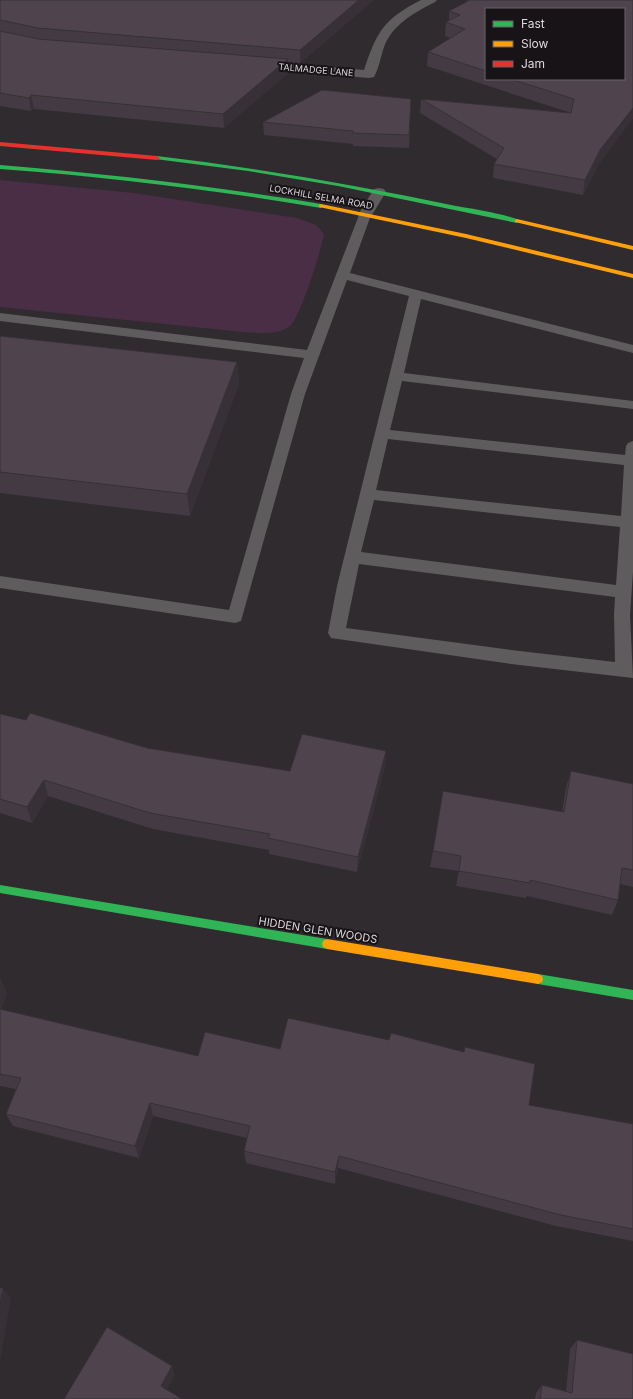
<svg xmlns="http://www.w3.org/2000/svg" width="633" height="1399" font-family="Inter,sans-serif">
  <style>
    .green { fill: #4a2e46 }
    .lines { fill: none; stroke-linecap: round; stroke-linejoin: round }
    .lane { fill: #5f5c5e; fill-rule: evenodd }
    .street { fill: #5f5c5e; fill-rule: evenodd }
    .fast { fill: #30b455; fill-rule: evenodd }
    .slow { fill: #ff9f0a; fill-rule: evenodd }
    .jam { fill: #e5322d; fill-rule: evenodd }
    .wall { fill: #443a43; fill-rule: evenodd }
    .shaded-wall { fill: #373037 }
    .building { fill: #4f444e; stroke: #373037 }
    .labels { text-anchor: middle; stroke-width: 4; stroke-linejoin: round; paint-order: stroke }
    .far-street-label { font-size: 9px; fill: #dfd9de; stroke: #171316 }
    .street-label { font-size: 11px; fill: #dfd9de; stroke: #171316 }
  </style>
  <rect width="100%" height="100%" fill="#2f2b2f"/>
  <path class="green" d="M0,180l134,13 163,25 19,7 8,9c-3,16 -23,82 -34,92 -13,11 -40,6 -57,5l-233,-24z"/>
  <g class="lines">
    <path class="lane" d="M365,211l4,1 2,3 -21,58 283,72v8l-212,-54 -17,74 229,28v8l-231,-28 -12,49 235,25 1,-9 2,-3 5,-2v131l-3,43 3,63 -122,-14 -180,-26 -3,-5 9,-47 72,-290 -62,-16 -42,114 -64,227 -6,2 -235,-35v-12l229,34 62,-216 13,-36 -304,-37v-8l307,37 52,-135 2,-3zM388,439l236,26 -3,51 -245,-26zM374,500l246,27 -4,58 -255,-33zM359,564l256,33 -1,18 1,47 -104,-12 -165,-22z"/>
    <path class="street" d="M421,0h16l-2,2c-20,10 -43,23 -51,45 -3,9 -5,21 -10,30l-5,1 -110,-9 -4,-1 -2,-3 2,-3 4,-1 105,9c13,-39 20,-51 57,-70z
      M379,188l5,1 2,3 -14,23 -2,3 -5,1 -5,-1 -2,-3 14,-23 2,-3z"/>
    <path class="fast" d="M157,156c100,12 200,29 299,50 12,2 56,9 64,15l-3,2 -179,-37 -90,-15 -93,-12v-2z
      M0,165c108,9 215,21 321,39l3,2 -3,2c-106,-18 -213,-31 -321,-39z
      M0,885l327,54 4,2 1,3 -1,3 -4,2 -327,-56z
      M538,974l95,16v10l-95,-16 -4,-2 -1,-3 1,-3z"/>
    <path class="slow" d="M321,204l145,30 167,40v4l-167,-40 -147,-31v-2z
      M517,219l116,27v4l-118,-28v-2z
      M327,939l211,35 4,2 1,3 -1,3 -4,2 -211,-35 -4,-2 -1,-3 1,-3z"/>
    <path class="jam" d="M0,142l157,14 3,2 -3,2 -157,-14z"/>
  </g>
  <path class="wall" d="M0,0h374l-74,63 -12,-1v11l-64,55 -190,-19 -3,2 -31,-5z
    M466,0h167v118l-35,47 -15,30 -90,-17 1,-14 3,-5 -77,-46 1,-14 150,14 -144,-47 1,-14 23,-14 -6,-2 1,-14 3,-1v-10l19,-10zM486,9l138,70h-138z
    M411,99l-2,49 -56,-2v-2l-89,-9 -1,-13z
    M0,336l237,26 2,22 -49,132 -190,-23z
    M0,714l147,34 143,23 96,-20 -1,16 -28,105 -88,-18v-4l-116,-21 -105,-33 -16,27 -32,-10z
    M571,771l62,13v103l-13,-3 -2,16 -6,15 -85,-19 -1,2 -70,-12 3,-15 -29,-4 3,-16 129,-39 4,-25z
    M0,979l7,15 -6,15 197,47 331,49 104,19v117l-77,-15 -218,-58 -3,16 -89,-21 -2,-12 3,-13 -94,-22 -14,42 -126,-32 -7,-12 10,-25 -16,-3z
    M577,1340l56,59h-98l1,-6 6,-8 24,6 4,-42z"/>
  <path class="shaded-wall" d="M359,0h15l-74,63v-13z
    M288,59v14l-64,55 -1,-14z
    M31,95l3,14 -3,2 -2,-13z
    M633,108v10l-35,47 -15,30 2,-15 15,-30z
    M237,362l2,22 -49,132 -3,-22z
    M386,751l-1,16 -28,105 1,-15z
    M44,780l4,16 -16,27 -5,-16z
    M0,980l7,14 -7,19z
    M150,1103l3,13 -14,42 -4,-12z
    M339,1156l-1,12 -3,16v-12z
    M3,1288l8,10 -11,64v-58z
    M172,1366l3,9 -10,19 -4,-8z"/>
  <path class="building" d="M0,0h359l-59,50 -262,-22 -38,-8z
    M470,0h163v108l-33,42 -15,30 -91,-16 10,-16 -83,-49 150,14 3,-14 -63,-20h113v-70h-138v62l-58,-19 37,-23 -19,-7 14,-7 -11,-4z
    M0,31l38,8 250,20 -65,55 -192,-19 -2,3 -29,-5z
    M322,90l89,9 -2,36 -56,-2v-2l-90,-9z
    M0,336l237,26 -50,132 -187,-22z
    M30,713l117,35 143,23 12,-37 84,17 -28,106 -90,-19 2,-4 -120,-21 -106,-33 -17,27 -27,-8v-85l26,6z
    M571,771l62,13v86l-11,-2 -4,32 -88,-20v3l-71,-12 2,-15 -28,-5 10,-60 121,21z
    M0,1009l198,47 7,-24 75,17 8,-31 101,22 2,-7 73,19 1,-5 70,17 -6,41 104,19v105l-72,-14 -222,-59 -4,16 -91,-21 6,-25 -100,-23 -15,43 -129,-32 15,-36 -21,-4z
    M0,1288h3l-3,16z
    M107,1327l65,39 -11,20 21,13h-118z
    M577,1340l56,14v45h-93l2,-14 30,8z"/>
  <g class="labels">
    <g class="far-street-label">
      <text transform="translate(316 70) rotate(5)" y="3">TALMADGE LANE</text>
      <text transform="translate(321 197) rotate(10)" y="3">LOCKHILL SELMA ROAD</text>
    </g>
    <g class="street-label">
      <text transform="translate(318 930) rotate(9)" y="4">HIDDEN GLEN WOODS</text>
    </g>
  </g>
  <rect x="485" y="8" width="140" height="72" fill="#171316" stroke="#676266"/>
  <rect x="493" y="21" width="20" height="6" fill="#30b455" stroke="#676266"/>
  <text x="521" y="28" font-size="12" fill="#dfd9de">Fast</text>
  <rect x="493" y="41" width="20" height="6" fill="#ff9f0a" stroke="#676266"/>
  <text x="521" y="48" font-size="12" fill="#dfd9de">Slow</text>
  <rect x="493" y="61" width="20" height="6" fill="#e5322d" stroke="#676266"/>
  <text x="521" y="68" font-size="12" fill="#dfd9de">Jam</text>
</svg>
